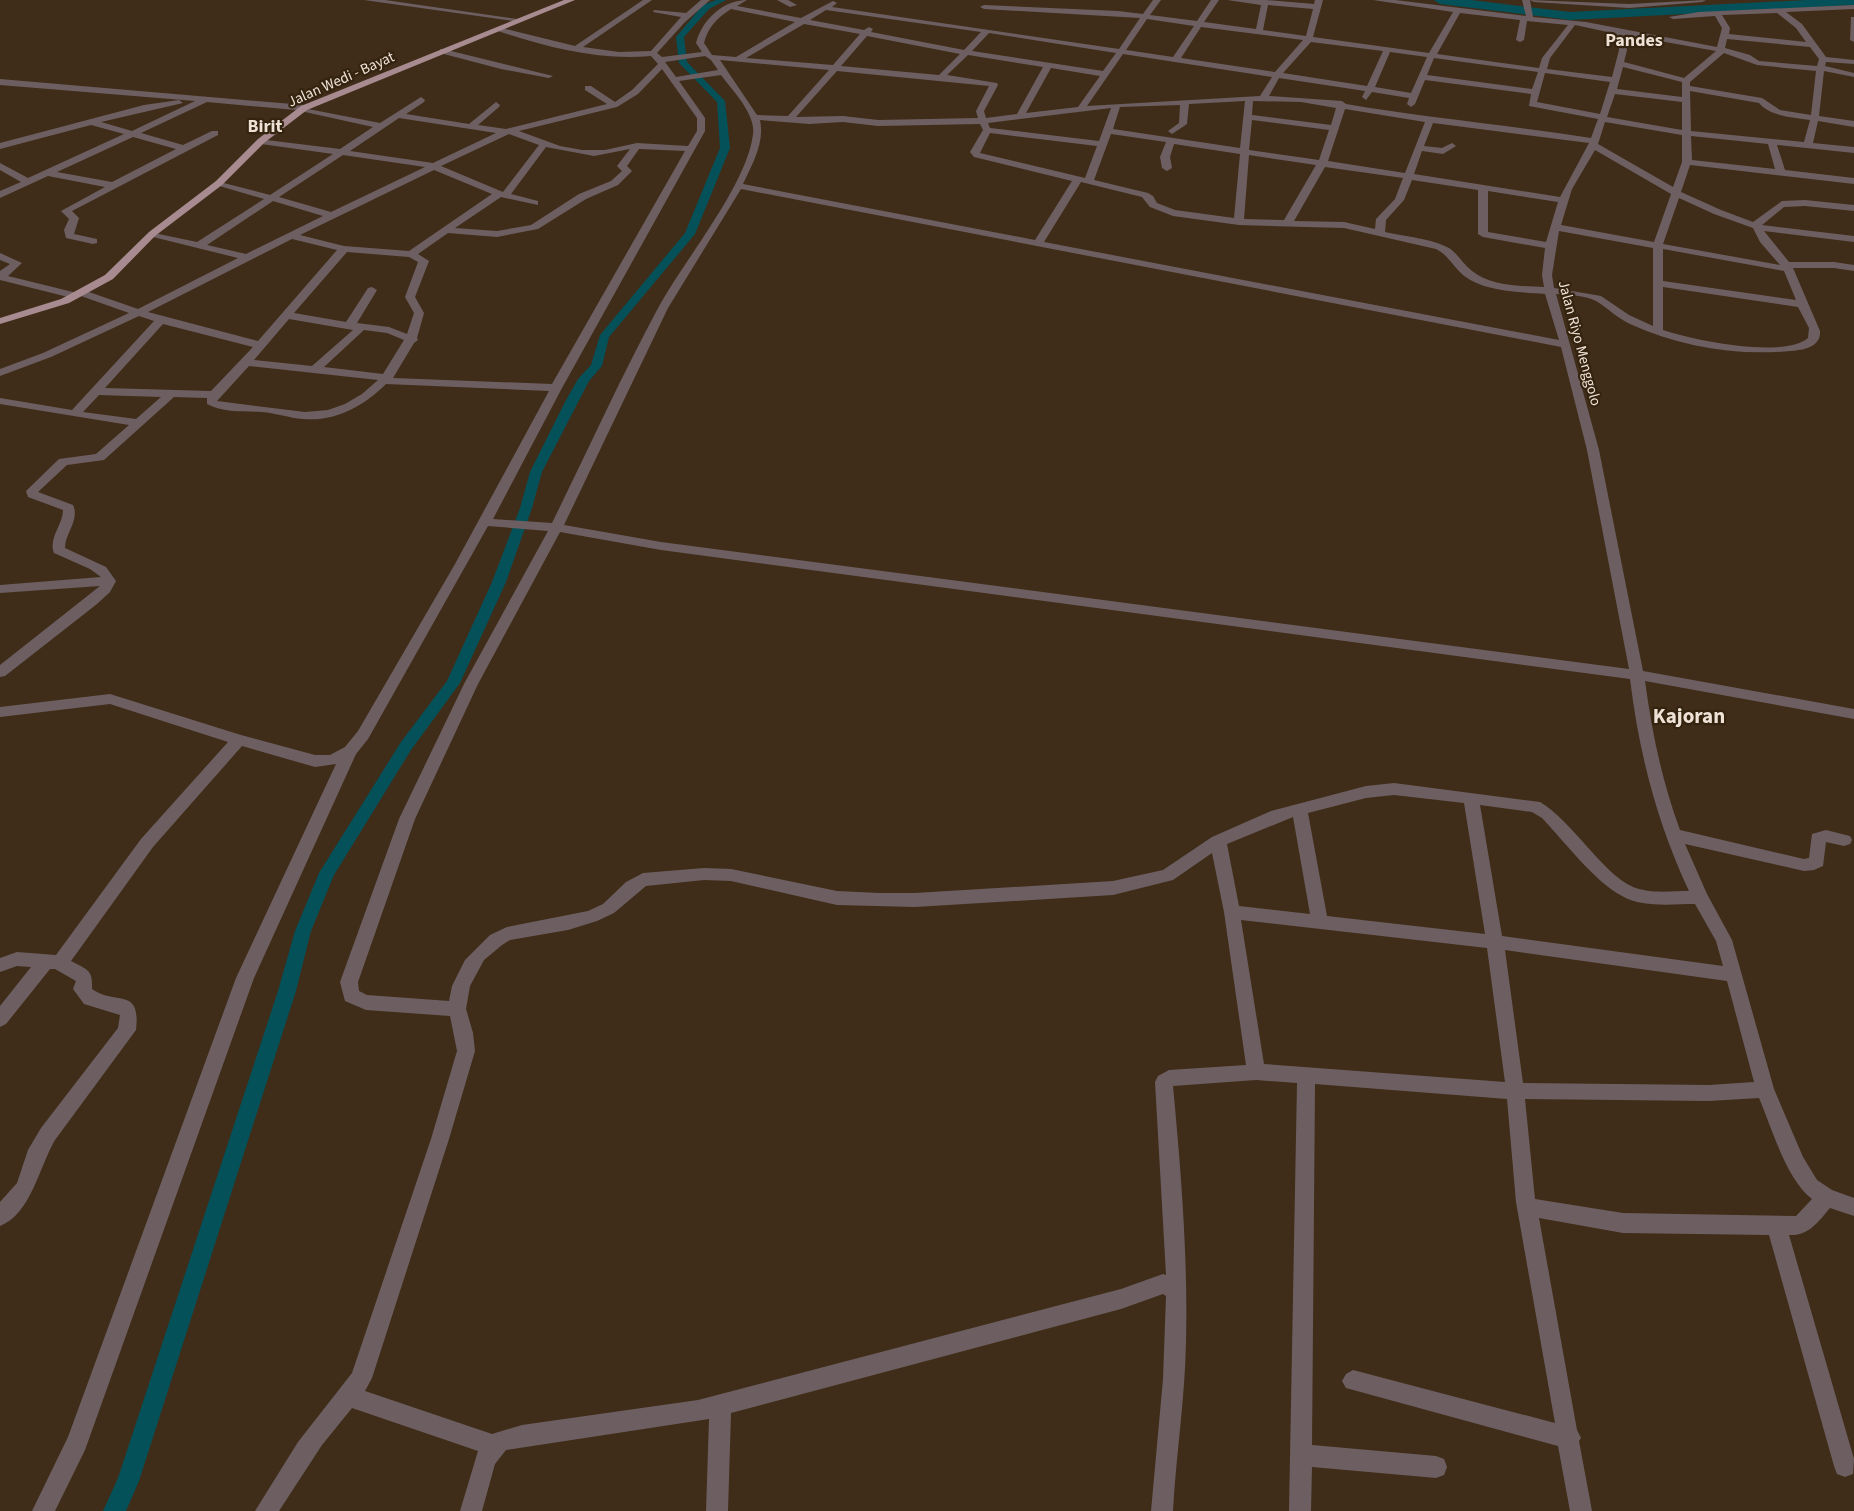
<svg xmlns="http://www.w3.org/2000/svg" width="1854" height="1511" font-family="'Source Sans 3',sans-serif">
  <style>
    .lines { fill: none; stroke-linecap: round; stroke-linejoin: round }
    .canal { fill: #055159; fill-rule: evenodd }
    .river { fill: #055159; fill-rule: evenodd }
    .minor { fill: #6d5f61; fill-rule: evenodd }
    .major { fill: #a88b90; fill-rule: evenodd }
    .labels { text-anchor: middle; stroke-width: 4.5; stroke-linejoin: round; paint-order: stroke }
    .far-street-label { font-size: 15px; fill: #eee2d6; stroke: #34230f }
    .far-quarter-label { font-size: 18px; font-weight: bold; fill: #eee2d6; stroke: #34230f }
    .quarter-label { font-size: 21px; font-weight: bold; fill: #eee2d6; stroke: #34230f }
  </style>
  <rect width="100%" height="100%" fill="#3f2d19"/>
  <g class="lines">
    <path class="canal" d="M716,0h10l-17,9 -25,28 3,25 38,39 5,47 -35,86 -86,103 -7,29 -13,15 -47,91 -10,36 -26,74 -46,101 -49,67 -77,125 -23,56 -15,60 -157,490 -13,30h-23l15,-33 160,-487 17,-60 24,-58 82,-131 46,-61 45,-99 28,-74 10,-36 35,-70 13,-23 13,-14 9,-30 85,-102 35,-85 -3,-46 -38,-39 -3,-26 27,-32z"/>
    <path class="river" d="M1434,0h37l99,12 236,-12h48v5l-284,15 -130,-16z"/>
    <path class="minor" d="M364,0h21l139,20 -4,2z
      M643,0h9l-69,47 36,5 32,-1 30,-34 -28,-5 1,-2 32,3 15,-13h9l-25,22 -28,31 5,4 40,-5 -6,-9c6,-23 27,-43 51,-43l-10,6 64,12 32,-17 4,2 -5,4 287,42 21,-31 -156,-9 -4,-2 4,-2 134,6 25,3 10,-14h8l-11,15 47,6 14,-21h8l-15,22 52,7 5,-24 -34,-5h39l48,4 1,-4h8l-10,37 116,16 24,-41 -80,-12h22l131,16 -4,-16h8l3,17 53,5 131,25 5,-19 -7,-12 -42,3 -4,-2 30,-5 155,-7v4l-68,3 16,12 24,33 28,3v4l-28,-2 -1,4 29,7v4l-30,-6 -5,45 35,5v6l-36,-6 -5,22 41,4v6l-77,-8 8,25 69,8v6l-164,-19 -9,27 40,18 32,12 29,-21 23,-1 49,5v6l-49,-5 -21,1 -22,18 92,11v6l-90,-11 25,31h45l20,3v6l-20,-3h-41l27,63c1,16 -16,19 -29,20 -57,5 -109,-4 -161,-27 -13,-6 -22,-16 -34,-23 -12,-6 -27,-6 -40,-7l43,156 44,221 211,38v10l-209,-38c7,52 17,100 35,149l124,29 5,-1 3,-24 14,-4 24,6 2,4 -2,4 -6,2 -18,-4 -3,24 -9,4 -10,1 -119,-27 22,50 25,46 42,149 29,68 14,23 15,10 22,8v18l-24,-8c-12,14 -21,28 -41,27l65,224 -1,15 -8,3 -8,-3 -3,-8 -65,-231 -146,-2 -84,-15 38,212 4,8 -2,3 13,70h-22l-12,-65 -212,-58 -4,-7 4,-7 7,-4 202,53 -39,-221 -9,-103 -192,-15 -3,361 124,11 8,3 3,8 -3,8 -8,3 -124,-11 -1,44h-22l8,-428 -41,-3 -83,6c8,85 15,171 13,256 -1,57 -10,113 -13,169h-22l12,-132 3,-83 -3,-2 -42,15 -390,104 -3,98h-22l3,-92 -203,31 -11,14 -13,47h-22l18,-60 -126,-43 -30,37 -43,66h-24l43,-69 54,-69 79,-234 26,-88 -7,-35 -84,-6 -21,-9 -5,-19 59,-163 65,-135 84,-153 -60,-5 -120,213 -12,15 -102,224 -169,472 -30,61h-23l36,-74 168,-459 100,-214 -21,3 -73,-21 -89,101 -82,114c17,9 22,9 21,28 24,17 49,-3 44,41l-81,110c-16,27 -24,74 -55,86v-24l17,-19 11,-33 13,-22 77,-100 2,-13 -36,-11 -11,-15 3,-8 -21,-12h-5l-44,55 -6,3v-21l31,-39 -14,-1 -17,6v-14l17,-6 39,3 85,-116 87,-97 -118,-38 -110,13v-10l110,-13 131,41 74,20h15l15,-8 13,-16 97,-167 94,-173 -163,-7c-22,22 -51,38 -83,35 -14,-1 -27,-6 -41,-7 -18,-1 -39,1 -55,-8v-6l-33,-1 -70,63 -37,5 -29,27 35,13c7,15 -8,28 -8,43l41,19 10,14 -6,11 -13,12 -92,72 -5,1v-12l100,-79 -100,7v-8l101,-8 -11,-8 -36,-16c-6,-15 9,-28 9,-43l-35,-13 -2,-6 33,-32 37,-5 33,-29 -129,-21v-6l72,12 82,-89 -15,-5 -88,41 -51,19v-7l43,-16 86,-40 -48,-17 -5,3 -76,-19v-9l10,-7 -10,-4v-7l22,10 -14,13 69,17 1,-2h8l52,18 100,-51 -89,-22v-4l48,10 67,-43 -48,-14v-4l54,14 63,-41 -72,-10 -4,-3 1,-2 82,10 33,-22 -77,-17 -89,-8 -66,31 42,12 29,-14h6v4l-146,76 7,7 -5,16 23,5v4l-4,1 -27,-6 -2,-8 5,-11 -8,-8 44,-24 -57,-11 -48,22v-7l21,-9 -21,-12v-7l28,15 96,-44 -33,-9 -91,24v-6l144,-38 35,-5 4,3 -82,19 31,9 63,-30 -195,-16v-6l304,26 4,4 72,14 41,-26 4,3 -1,2 -18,12 63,10 27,-22 4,3 -1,2 -21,18 28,4 101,-25 -22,-14v-4h6l24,16 17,-12 26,-26 -7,-8c-51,5 -105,-9 -153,-25v-4l77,19zM1268,5l45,4 -7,27 -43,-6zM731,9l64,13 -59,35 -24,-2 -8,-12c4,-16 13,-25 27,-34zM826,10l155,22 -17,18 -93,-18 2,-3 -4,-2 -5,3 -54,-10zM1460,13l60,7 -4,20 4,2 4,-2 3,-19 41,4 -26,33 -3,10 -102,-14zM1777,13l19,15 10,14 -77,-8 1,-6 -8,-13zM1147,19l47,7 -21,31 -47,-7zM804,24l56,10 -27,31 -87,-7zM1575,25l42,9 2,16 -7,27 -65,-8 3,-11zM1201,27l102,13 -28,32 -94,-14zM989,33l127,20 -13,18 -131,-20zM1626,35l90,16 -32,27 -60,-16 3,-12zM867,36l93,18 -21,21 -98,-9zM1727,39l83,8 9,12 -2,7 -58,-5 -9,-6 -25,-7zM1311,42l72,9 -16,35 -84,-13zM1390,52l37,5 -16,36 -36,-6zM1724,53l33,12 59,6 -5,44 -31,-5 -18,-12 -72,-12v-4zM1123,54l149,23 -12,19 -173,10zM968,55l75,12 -26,47 -31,4 -2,-7 14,-26 -1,-2 -50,-8zM705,56l6,4 7,10 -42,7 -11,-15zM1434,58l104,14 -6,17 -105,-14zM720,60l109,10 -41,46 -31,-1zM1623,67l59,15v15l-65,-8zM1051,68l49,8 -22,31 -52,6zM662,69l35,49v13l-9,15 -51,-3 -32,7h-23l-22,-4 -41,-15 98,-24 21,-13zM837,71l152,15 -13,25 2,7 -100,2 -35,-4 -47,1zM1545,73l65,9 -10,32 -63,-12zM721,75c11,15 35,39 32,59 -6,52 -70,127 -96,176 -37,69 -70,142 -105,213l-59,-4 69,-131 143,-257v-13l-26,-37zM1279,78l86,13 -3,6 4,3 6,-8 37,6 -2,6 4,3 4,-3 10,-24 106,14 -2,12 69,13 -7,19c-81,-13 -164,-20 -245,-34l-4,-3 -73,-5zM1690,91l69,12c12,14 34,14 51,17l-6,22 -113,-11zM1615,94l67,8v28l-75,-13zM1245,101l-5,47 -127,-19 7,-22 60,-2 -1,18 -11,8 4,3 15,-10 2,-20zM1253,101l48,1 35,6 -5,17 -79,-10zM1111,108l-12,33 -109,-13 -2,-5zM1345,109l80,13 -20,51 -77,-12zM399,118l97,15 -63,30 -83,-12zM760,120l49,4 34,-2 35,4 102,-2 3,6 -13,22 4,5 98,24 -37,59 -292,-56c9,-20 22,-41 17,-64zM1252,120l77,10 -10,30 -70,-10zM1605,122l77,13v27l-9,25 -75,-43zM1433,123l156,20 -29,54 -146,-23 8,-23 21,3 13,-8 -4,-3 -10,5 -18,-2zM990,133l107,13 -12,32 -105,-25zM509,134l30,11 -36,47 -62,-26zM1111,134l55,8 -6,15 2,11 5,3 5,-3 -2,-11 4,-13 66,10 -6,64 -59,-8 -18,-7 -4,-7 -5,-3 -54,-13zM1691,136l77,8 7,25 -83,-9zM133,137l43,12 -64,33 -55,-10zM546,147l48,9 36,-7 -13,17 5,5 -11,10 -32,13 -48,31 -34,6 -42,-3 46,-31 37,8v-4l-27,-7zM639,149l46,2 -133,233 -159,-6 21,-35 4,-3 -1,-2 7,-25 -9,-16 14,-36 -11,-7 30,-21 49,4 41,-8 48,-30 32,-14 14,-14 -5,-5zM1595,150l76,44 -17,48 -93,-17 11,-36zM343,155l82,12 -94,45 -52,-15zM1249,155l67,10 -32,55 -40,-1zM1325,167l78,11 -8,21 -19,20 -1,10 -31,-7 -50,-1zM434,170l58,24 -83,57 -65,-5 -44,-11zM1412,180l66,10v44l5,3 62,11 -3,27 2,12c-23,-1 -54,-1 -72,-16 -9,-7 -14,-17 -23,-23 -16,-9 -46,-12 -64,-16l1,-12 18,-20zM1081,182l61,15 8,10 23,9 66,9 105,3 92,21c12,6 17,17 27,26 21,17 57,17 82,19l14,46 -515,-98zM741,189l820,158 26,103 42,219 -968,-127 -97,-17 104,-217zM1488,191l70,11 -12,40 -58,-10zM1679,198l35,16 39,14 7,14 20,23 -117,-21zM273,201l50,15 -77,38 -39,-9zM1559,231l94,17v78l-24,-11 -28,-19 -47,-8 -2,-13zM292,239l45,11 -79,91 -110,-29zM1663,249l121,22 12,29 -133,-19zM347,252l62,5 9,5 -13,35 9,16 -7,21 -18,-7 -32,-4 20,-33 -5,-3 -4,1 -22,34 -52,-9zM1663,287l135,20 11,21 -1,10c-24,21 -116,2 -145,-8zM289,319l64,11 -41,36 -58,-6zM163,324l90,23 -42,44 -106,-3zM364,330l23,3 17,7 -21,34 -59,-7zM249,366l129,14 -16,14 -17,10 -17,6 -23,2 -88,-11zM99,395l62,2 -25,22 -53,-7zM560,532l101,18 969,129c9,74 27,144 59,212 -18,0 -39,3 -56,-4 -31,-14 -60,-65 -93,-85l-146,-19 -28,3 -95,25 -59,26 -49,33 -50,11 -198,12h-36l-42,-2 -106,-22 -27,-1 -61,5 -17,9 -23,22 -15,7 -81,16 -17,8 -25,25 -13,26 -3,15 -82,-6 -8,-4 -1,-9 57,-163 63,-135zM1394,795l70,8 21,131 -158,-18 -19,-103 58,-15zM1480,805l52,7 10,6c22,23 53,64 80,78 21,12 50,8 73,8l21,37 7,25 -221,-30zM1293,817l17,97 -71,-8 -12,-62zM1212,853l12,59 22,153 -77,5 -11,6 -3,6 11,193 -3,-1 -42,15 -423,111 -176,25 -30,9 -127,-43 7,-13 77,-239 26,-88 -2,-18 -7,-24 4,-23 14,-26 18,-15 8,-5 58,-10 29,-9 17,-8 32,-27 58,-6 27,1 106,24 78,2 198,-12 60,-15zM1241,920l246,28 18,134 -241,-18zM1505,950l222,31 27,101 -45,3 -186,-2zM1759,1098c13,30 27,81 53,101l-16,17 -173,-3 -88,-14 -10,-100 184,2z
      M777,0h11l9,5 -7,2z
      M1530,0l99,4 77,-4 -4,2 -73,6 -95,-6z
      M1851,17h3v25l-4,-2z
      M443,49l110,27 -4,2 -48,-9 -61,-16v-4z"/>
    <path class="major" d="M564,0h11l-268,110 -43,33 -42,42 -67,51 -42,43 -44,24 -69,21v-6l61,-19 44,-24 44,-43 67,-51 42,-42 43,-33z"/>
  </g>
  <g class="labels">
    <g class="far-street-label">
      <text transform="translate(341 79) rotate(-24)" y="5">Jalan Wedi - Bayat</text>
      <text transform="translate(1580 343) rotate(75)" y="5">Jalan Riyo Menggolo</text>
    </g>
    <g class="far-quarter-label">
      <text x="1634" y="46">Pandes</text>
      <text x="265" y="132">Birit</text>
    </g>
    <g class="quarter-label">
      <text x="1689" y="723">Kajoran</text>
    </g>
  </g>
</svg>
